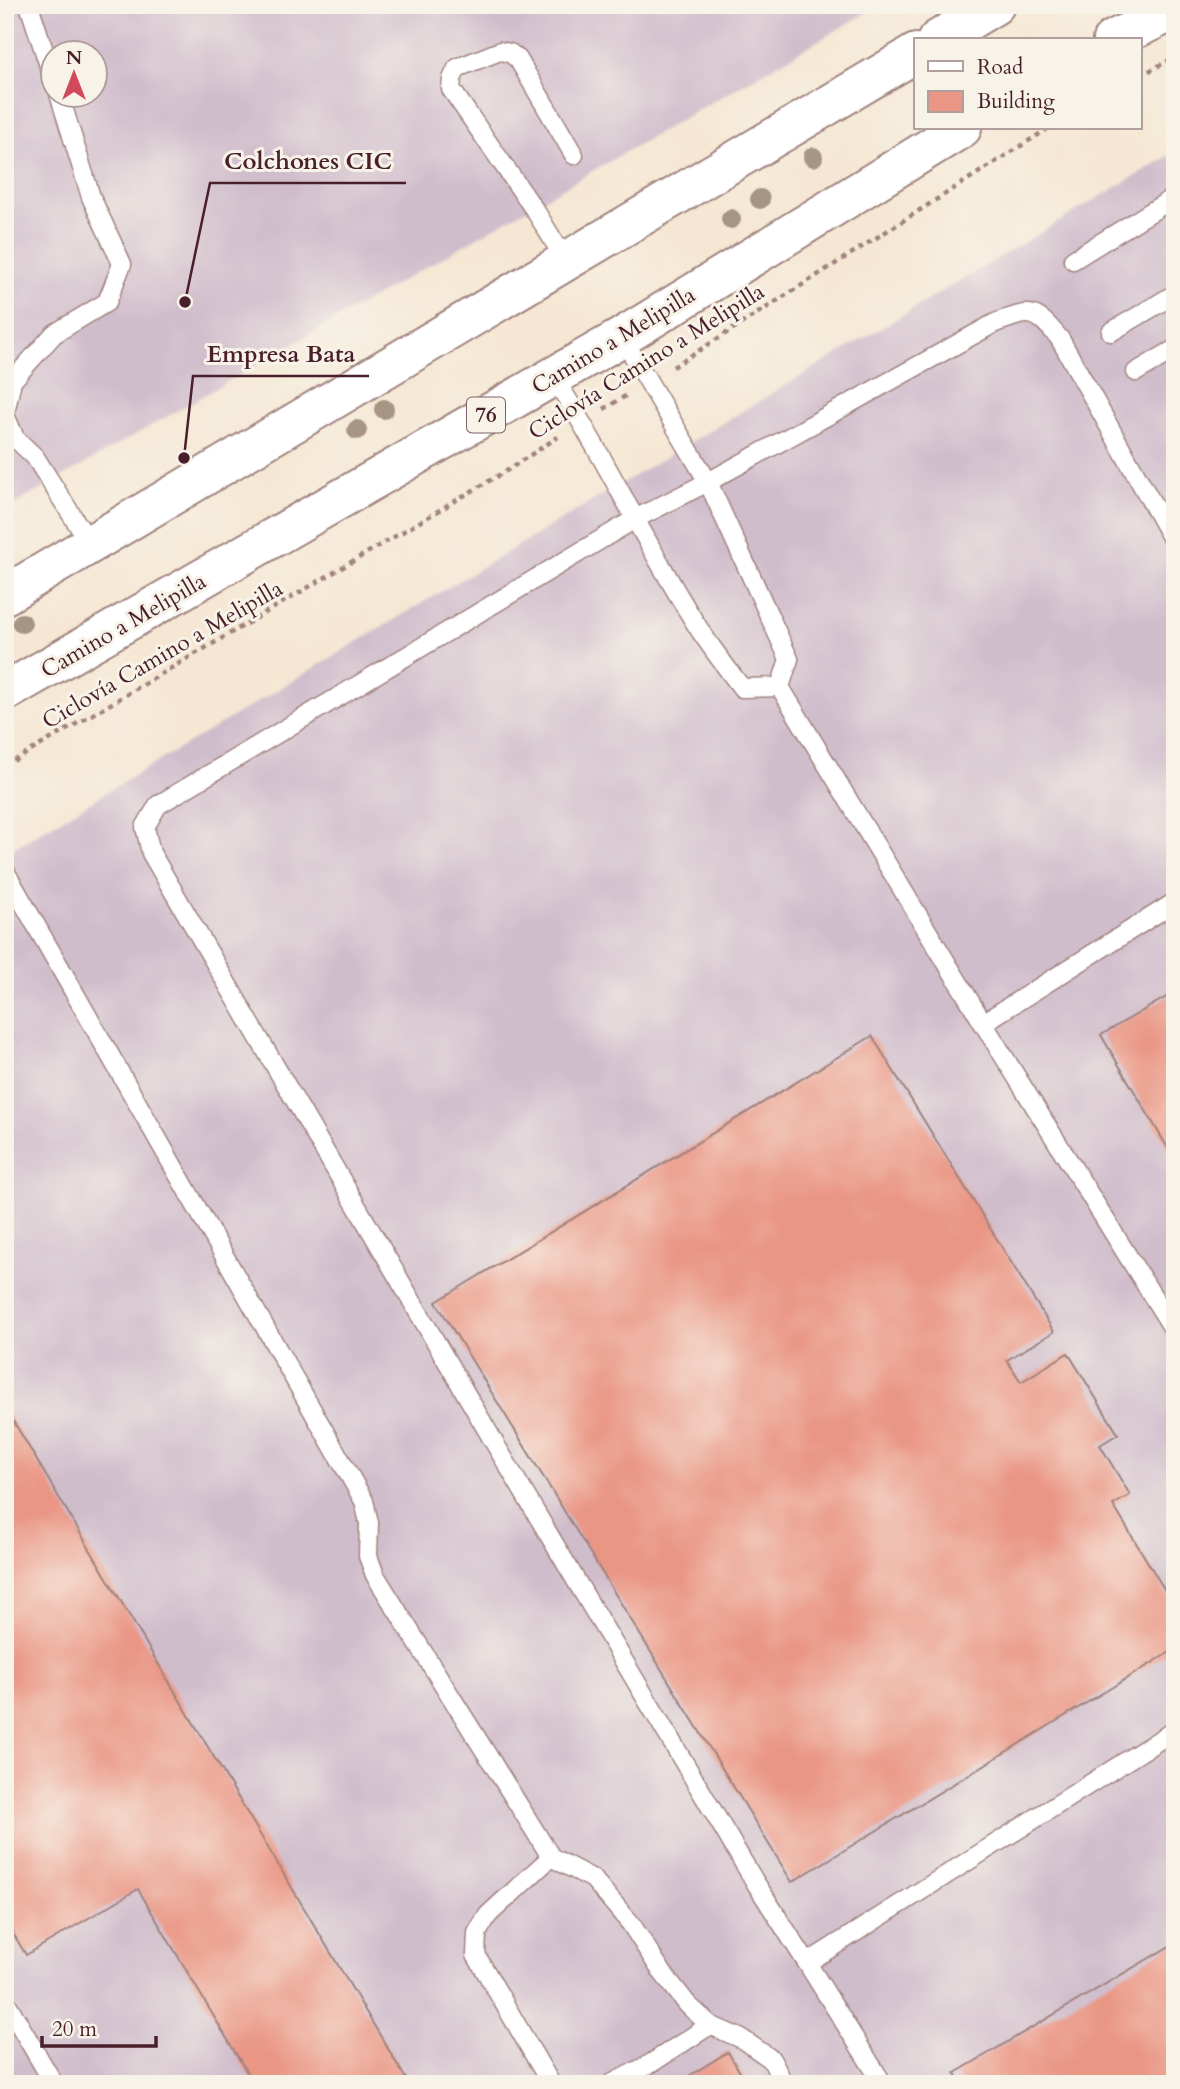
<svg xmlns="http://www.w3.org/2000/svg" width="1180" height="2089" font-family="Cardo,serif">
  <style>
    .industrial { fill: #d0bdcc; fill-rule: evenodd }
    .building { fill: #ea9685 }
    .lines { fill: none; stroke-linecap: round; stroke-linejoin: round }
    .service-casing { stroke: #a0837f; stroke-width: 21 }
    .primary-casing { stroke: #a0837f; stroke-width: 42 }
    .path { stroke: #a0837f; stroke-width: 4.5; stroke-dasharray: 5 5; stroke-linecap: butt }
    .service { stroke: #fff; stroke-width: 18 }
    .primary { stroke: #fff; stroke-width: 38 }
    .tree { fill: #a69583 }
    .labels { text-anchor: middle; stroke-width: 6; stroke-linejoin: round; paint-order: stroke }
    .shield { fill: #f7f3e8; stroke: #7e5f64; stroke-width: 2 }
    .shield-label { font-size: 21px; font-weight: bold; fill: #4a1f2b }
    .street-label { font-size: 23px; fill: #4a1f2b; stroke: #f7f3e8 }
    .leader { fill: none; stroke: #4a1f2b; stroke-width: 2.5 }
    .callout-dot { fill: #4a1f2b; stroke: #f7f3e8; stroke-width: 2.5 }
    .callout-label { font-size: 24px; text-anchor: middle; font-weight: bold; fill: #4a1f2b; stroke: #f7f3e8; stroke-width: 6; stroke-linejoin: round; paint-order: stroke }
  </style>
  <rect width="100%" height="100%" fill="#f7f3e8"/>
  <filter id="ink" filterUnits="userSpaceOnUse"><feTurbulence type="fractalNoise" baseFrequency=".0143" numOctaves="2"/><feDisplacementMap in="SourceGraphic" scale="14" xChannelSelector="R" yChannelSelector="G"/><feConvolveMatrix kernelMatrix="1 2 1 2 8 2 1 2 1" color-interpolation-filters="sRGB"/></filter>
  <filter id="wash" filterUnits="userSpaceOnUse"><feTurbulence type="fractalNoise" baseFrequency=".00686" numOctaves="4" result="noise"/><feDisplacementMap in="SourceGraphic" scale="28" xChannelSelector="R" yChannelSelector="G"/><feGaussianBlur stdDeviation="1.57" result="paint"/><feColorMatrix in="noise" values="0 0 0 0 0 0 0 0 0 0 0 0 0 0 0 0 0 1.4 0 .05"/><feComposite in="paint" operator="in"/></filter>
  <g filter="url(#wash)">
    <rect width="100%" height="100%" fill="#f5e7d3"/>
    <path class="industrial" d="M5,5h875l-875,505zM52,52h42v42h-42z
      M1175,152v1932h-1170v-1231z"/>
    <g id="blocks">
      <path class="building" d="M1175,992v168l-74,-125z
        M872,1036l182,296 -47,28 14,22 47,-29 50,81 -18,11 30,50 -17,10 62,102v42l-383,233 -356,-580z
        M5,1407l404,677h-155l-116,-195 -112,66 -21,-35z
        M1175,1943v141h-214l-6,-11z
        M728,2052l19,32h-71z"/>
    </g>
  </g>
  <g filter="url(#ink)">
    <use href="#blocks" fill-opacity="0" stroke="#a0837f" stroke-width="2"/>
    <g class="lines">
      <defs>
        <path id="service" d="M29,5l23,70
          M1073,260l102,-63
          M566,261l-30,-49 -85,-123 1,-10 5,-11 43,-17 10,2 8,6 56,96
          M1111,332l64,-38
          M622,337l86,145 81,177 -9,28 203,336 192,309
          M1136,372l39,-23
          M553,376c54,83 94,173 148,256 13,19 27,38 41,56l38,-1
          M5,413l7,-32 42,-47 53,-32 15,-38 -31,-67 -32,-103
          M5,415l10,23 20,19 55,87
          M5,871l359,630 5,22 -1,33 7,19 176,282 42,22 38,45 31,48 26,33 22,20 32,14 29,20 13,25
          M983,1023l192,-121
          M551,1857l-63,58 -11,18 -1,22 75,129
          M807,1963l-52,-81 -257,-433 -347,-596 -6,-26 13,-22 477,-286 73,-37 287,-159c37,-13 39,-15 65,16l115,205
          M5,2000l49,84
          M611,2084l39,-20 60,-39
          M883,2084l-76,-121 368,-233"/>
        <path id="primary" d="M937,40l58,-35
          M1112,40l63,-30
          M5,595l911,-542
          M5,692l617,-355 340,-209"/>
      </defs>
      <use href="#service" class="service-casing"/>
      <use href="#primary" class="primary-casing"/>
      <path class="path" d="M1140,76l35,-19
        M673,367l376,-239
        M604,409l23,-14
        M5,766l501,-295 52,-34"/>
      <use href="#service" class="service"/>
      <use href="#primary" class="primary"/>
    </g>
    <g class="tree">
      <circle cx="813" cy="157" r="10"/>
      <circle cx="760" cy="199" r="10"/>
      <circle cx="731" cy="219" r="10"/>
      <circle cx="384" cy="409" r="10"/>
      <circle cx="357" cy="430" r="10"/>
      <circle cx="22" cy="623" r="10"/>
    </g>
  </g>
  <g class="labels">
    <rect class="shield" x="467" y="397.5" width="38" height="35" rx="5"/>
    <g class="shield-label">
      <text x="486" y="422">76</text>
    </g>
    <g class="street-label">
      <text transform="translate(613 340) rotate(-31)" y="8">Camino a Melipilla</text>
      <text transform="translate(646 361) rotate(-32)" y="8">Ciclovía Camino a Melipilla</text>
      <text transform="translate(123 625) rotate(-30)" y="8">Camino a Melipilla</text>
      <text transform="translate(162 654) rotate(-30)" y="8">Ciclovía Camino a Melipilla</text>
    </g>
  </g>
  <path class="leader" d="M185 302L210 183H406M184 458L193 376H369"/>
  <g class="callout-dot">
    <circle cx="185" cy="302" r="7"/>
    <circle cx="184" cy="458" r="7"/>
  </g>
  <g class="callout-label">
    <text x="308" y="169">Colchones CIC</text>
    <text x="281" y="362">Empresa Bata</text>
  </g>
  <rect width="1180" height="2089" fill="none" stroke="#f7f3e8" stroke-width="28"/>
  <rect x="914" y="38" width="228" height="91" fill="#f7f3e8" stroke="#b29e9c" stroke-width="2"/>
  <rect x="928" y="61" width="35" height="10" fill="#ffffff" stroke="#b29e9c" stroke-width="2"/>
  <text x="977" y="74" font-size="21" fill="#4a1f2b">Road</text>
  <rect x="928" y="91" width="35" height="21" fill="#ea9685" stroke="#b29e9c" stroke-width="2"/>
  <text x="977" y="108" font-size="21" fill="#4a1f2b">Building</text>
  <g transform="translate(74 74)"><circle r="33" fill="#f7f3e8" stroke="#b29e9c" stroke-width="2"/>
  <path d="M0-5L12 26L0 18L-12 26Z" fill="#d1495b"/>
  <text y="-10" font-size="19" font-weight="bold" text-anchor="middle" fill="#4a1f2b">N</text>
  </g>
  <path d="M42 2036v10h114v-10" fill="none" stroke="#4a1f2b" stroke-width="3.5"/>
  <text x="52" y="2036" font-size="21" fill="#4a1f2b" stroke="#f7f3e8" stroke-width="5" paint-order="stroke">20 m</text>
</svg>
